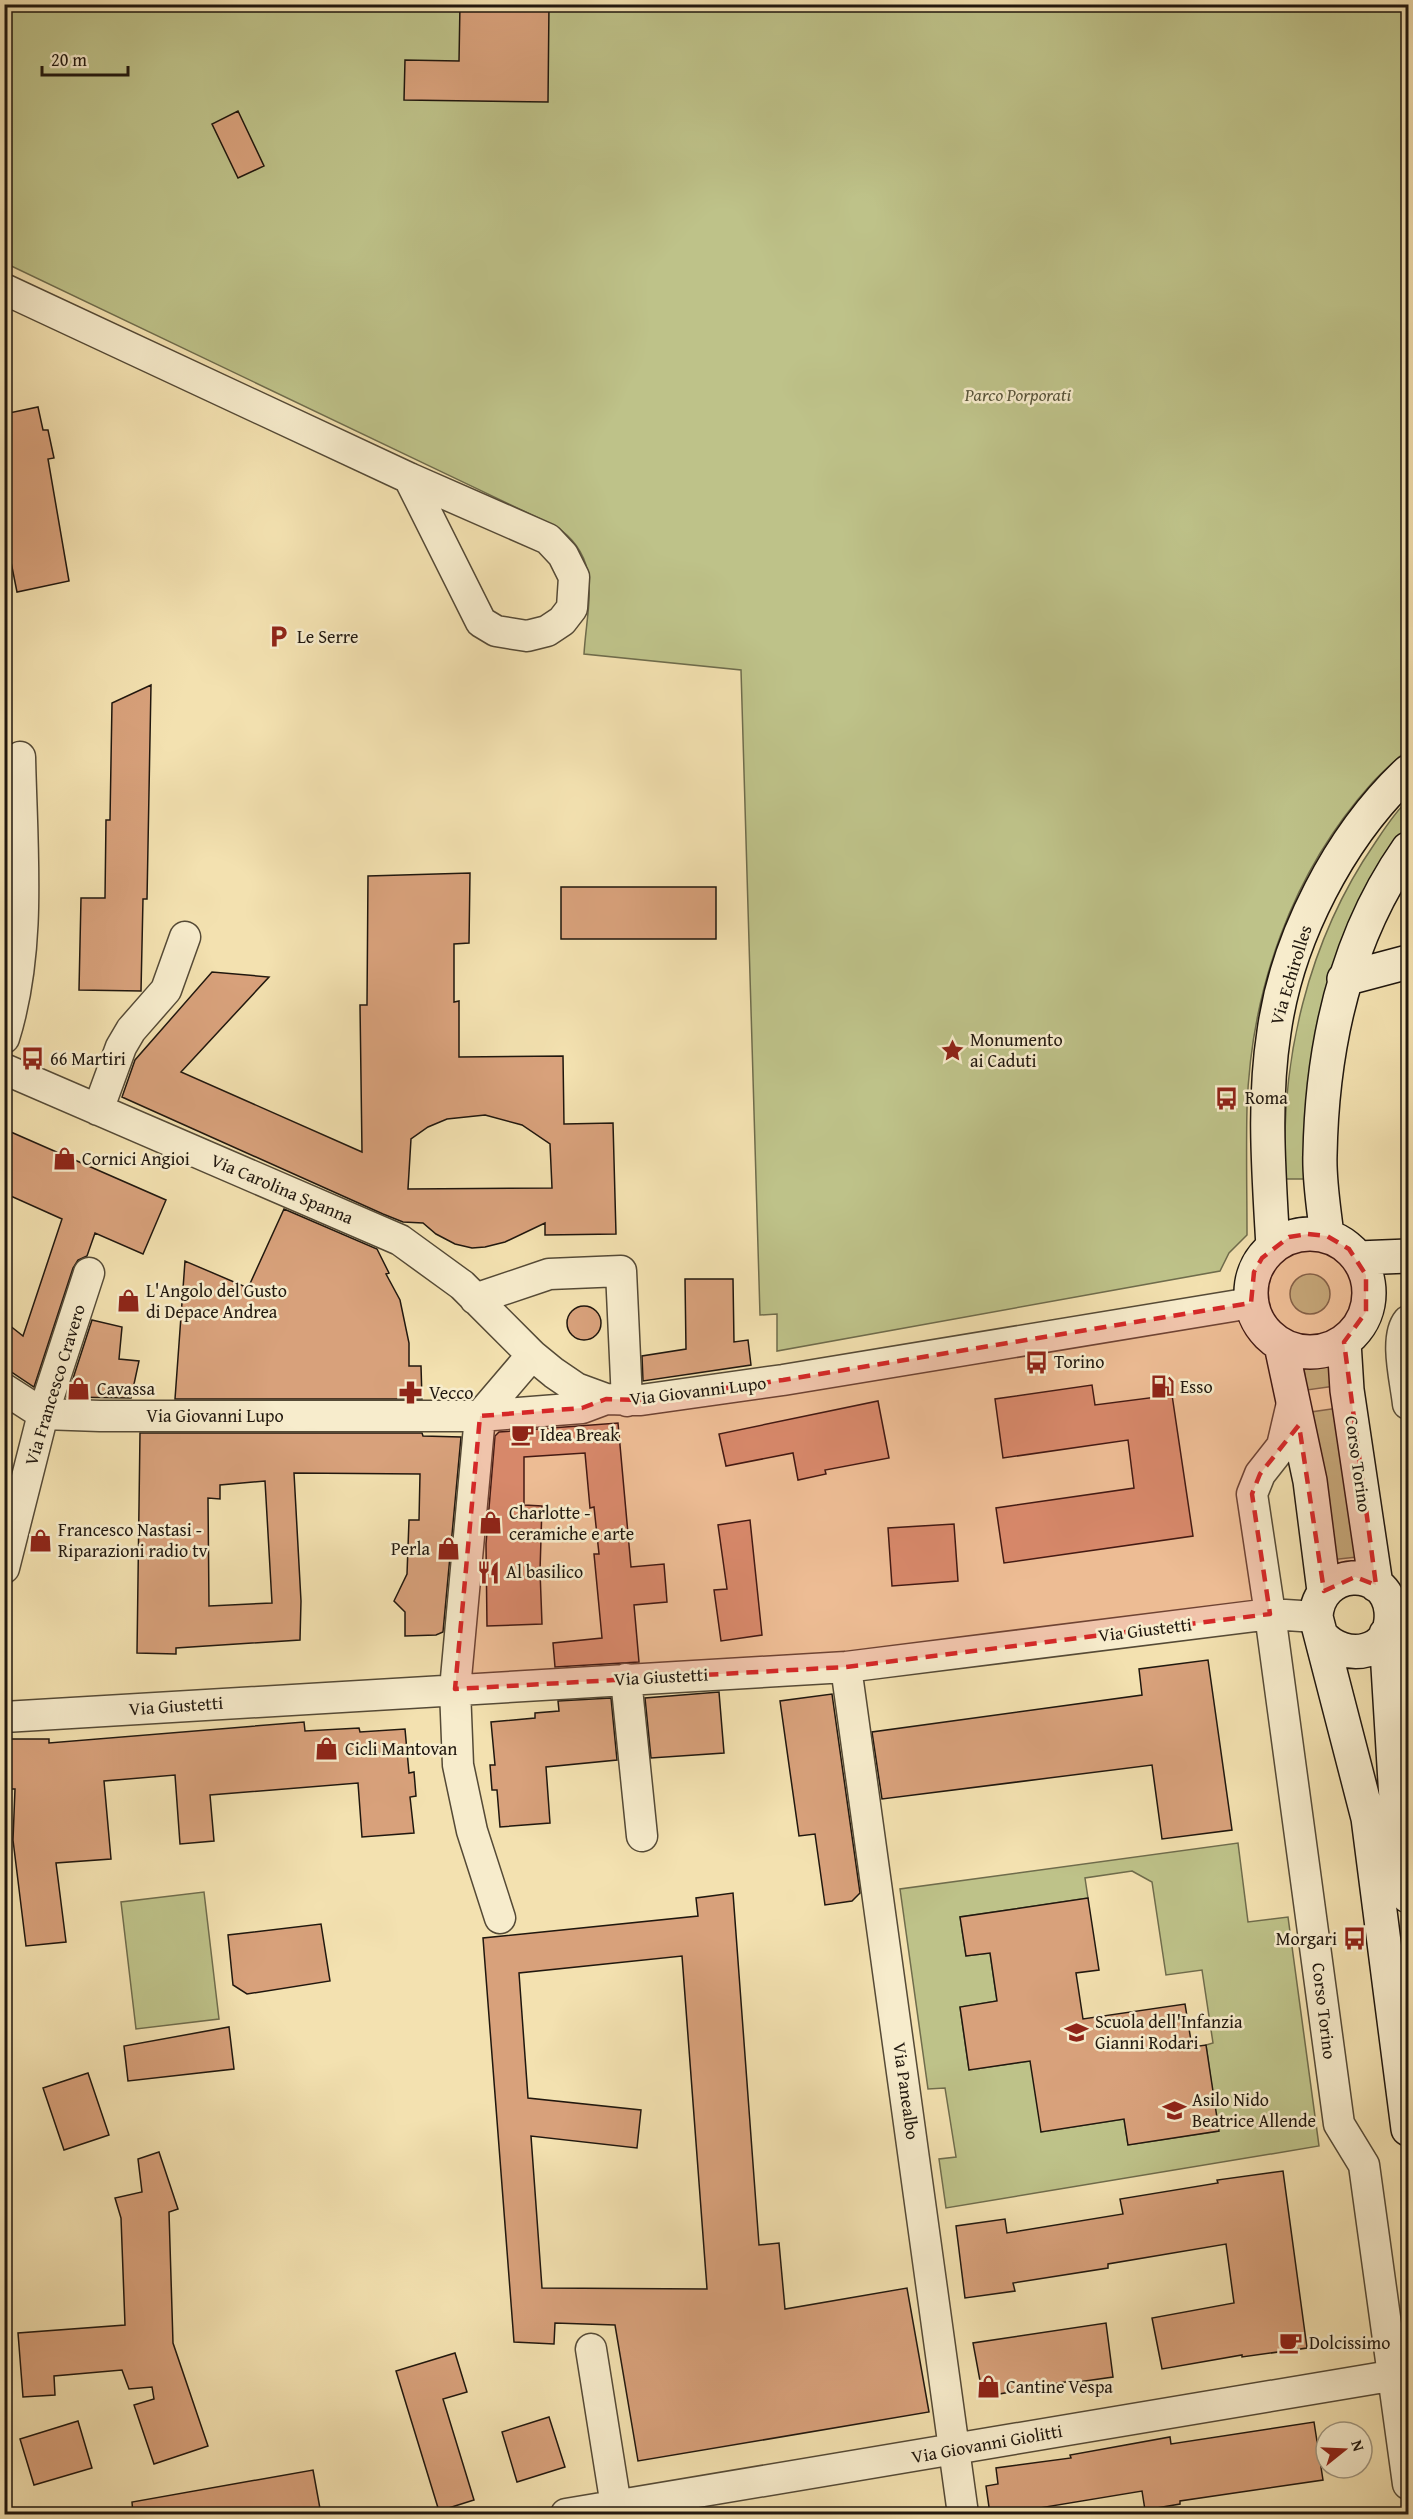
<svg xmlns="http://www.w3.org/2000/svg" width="1413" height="2519" font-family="'Gentium Book Plus',serif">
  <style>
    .green { fill: #bec289; stroke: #6f6c4c; stroke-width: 1.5; fill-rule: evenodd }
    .building { fill: #d8a17b; stroke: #20170e; stroke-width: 1.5; fill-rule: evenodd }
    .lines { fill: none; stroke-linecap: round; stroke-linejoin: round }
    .street-casing { stroke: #554a36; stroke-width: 33 }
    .secondary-casing { stroke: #20170e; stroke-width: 36 }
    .street { stroke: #f7eccc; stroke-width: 30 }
    .secondary { stroke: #f7eccc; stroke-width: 33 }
    .marked { fill: #d62828; fill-opacity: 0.2; stroke: #d62828; stroke-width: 4.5; stroke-dasharray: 12 8; stroke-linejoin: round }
    .labels { text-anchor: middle; stroke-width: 5; stroke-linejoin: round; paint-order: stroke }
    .park-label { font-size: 18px; font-style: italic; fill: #575339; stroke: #f7eccc }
    .poi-label { font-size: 18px; fill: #20170e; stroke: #f7eccc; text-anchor: start }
    .street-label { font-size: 18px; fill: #20170e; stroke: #f7eccc }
  </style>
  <rect width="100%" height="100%" fill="#f3e1b0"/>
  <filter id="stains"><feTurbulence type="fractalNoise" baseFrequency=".00333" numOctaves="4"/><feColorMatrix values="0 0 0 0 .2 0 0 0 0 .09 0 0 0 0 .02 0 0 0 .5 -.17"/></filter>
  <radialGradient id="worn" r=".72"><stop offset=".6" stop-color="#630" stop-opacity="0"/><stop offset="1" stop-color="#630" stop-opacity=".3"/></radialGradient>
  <path class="green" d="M4,5h1404v744c-12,11 -25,22 -36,34 -80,89 -121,206 -125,325 -1,42 0,85 0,127l-18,18 -9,18 -443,80v-37l-17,1 -19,-645 -157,-16c3,-51 20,-96 -29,-128l-550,-263z
    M1408,800v37l-30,44 -63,298h-29c-7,-117 22,-239 89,-336 10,-15 20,-31 33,-43z
    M1290 1294a20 20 0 1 1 40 0a20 20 0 1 1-40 0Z
    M1339,1365l3,20 -35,5 -3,-21z
    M1345,1407l21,149 -36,4 -19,-148z
    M1238,1843l10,79 40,-5 31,229 -373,62 -7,-49 17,-2 -11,-69 -17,1 -28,-200zM1132,1871l20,11 14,93 36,-5 11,73 -7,2 12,86 -90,14 -4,-26 -83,13 -4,-72 -68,10 -9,-63 37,-6 -7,-48 -24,3 -6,-39 128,-19 -3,-20z
    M204,1892l15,127 -83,10 -15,-127z"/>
  <path class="building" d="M460,4h89l-1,98 -144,-2 1,-40 54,1z
    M238,111l26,55 -26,12 -26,-54z
    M38,407l5,23h5l6,28 -6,1 21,122 -52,11 -13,-65v-113z
    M151,685l-4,214h-4l-2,92 -62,-1 2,-92h24l1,-78h4l2,-117z
    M470,873l-1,70 -15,1v58l5,-1v56l104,-1 1,68 49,-1 3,111 -71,1v-12l-40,19 -20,5 -13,1 -17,-4 -19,-10 -13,-11 -20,-1 -20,-8 -261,-117 13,-37 77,-88 57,5 -88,95 181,80 -2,-147h7l1,-129zM485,1115l37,10 28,19 2,44 -144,1 3,-50 17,-12 19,-8z
    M561,887h155v52h-155z
    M4,1129l162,71 -23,54 -48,-21 -8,23 -9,4 -5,8 -39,119 -30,-20v-46l19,15 39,-117 -58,-26z
    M284,1209l93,40 12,24 -3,1 14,26 9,43v23h12l1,33h-247l10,-138 63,27z
    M685,1279h48l1,63 14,-2 3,25 -108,16 -1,-25 44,-7z
    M567 1323a17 17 0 1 1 34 0a17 17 0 1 1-34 0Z
    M92,1320l30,7 -3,32 20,2 -8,37 -64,-1z
    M1092,1385l3,20 77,-10 21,141 -189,27 -8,-55 138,-20 -6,-48 -125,18 -8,-59z
    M878,1401l11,57 -64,12 1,4 -28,6 -5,-27 -67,13 -7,-32z
    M618,1423l13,144 33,-3 3,38 -33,3 5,57 -84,5 -2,-24 49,-5 -8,-84h5l-5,-47 -4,1 -5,-55 -61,4v48l18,1 -2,65 2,53 -55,2 -1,-82 9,-108 4,-4z
    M140,1433h282l1,3 38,1 -18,195 -7,3 -31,1v-24l-11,-11 13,-27 2,-54h10l1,-46 -126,-1 7,128 -1,39 -124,8v6l-39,-1zM265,1481l7,122 -63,3 -1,-108 12,1v-14z
    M750,1520l12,115 -41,6 -7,-51 13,-1 -9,-64z
    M954,1524l4,57 -66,5 -4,-58z
    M1208,1660l24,170 -70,9 -10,-74 -270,34 -10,-67 270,-37 -3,-26z
    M719,1692l5,61 -73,5 -6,-60z
    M832,1694l28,199 -8,8 -27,4 -10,-71 -16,2 -19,-135z
    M611,1698l6,62 -71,7 4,56 -50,4 -3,-37h-5l-2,-25h5l-4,-43 44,-4v-5l24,-2 -1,-10z
    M304,1722l1,9 54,-3 1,4 45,-3 4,44 5,-1 2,24 -6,1 4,36 -52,4 -4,-54 -148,12 4,46 -34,3 -5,-69 -71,6 7,78 -55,4 10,79 -40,4 -13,-106 2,-51h-11v-50h45v4z
    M733,1893l26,352 20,-2 6,66 122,-21 22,124 -291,49 -23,-136 -60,-2 -1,21 -40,-2 -31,-404 215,-22 -2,-18zM682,1956l25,333 -165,-1 -11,-152 106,12 4,-38 -113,-12 -9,-125z
    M1088,1898l11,72 -23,3 7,46 102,-15 7,43 14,-2 13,86 -91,14 -4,-26 -83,13 -11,-71 -61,9 -9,-63 37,-6 -7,-48 -24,3 -6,-39z
    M321,1924l9,57 -83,13 -14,-9 -5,-50z
    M229,2027l5,42 -106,12 -4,-35z
    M88,2073l21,62 -45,15 -21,-62z
    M159,2152l19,57 -9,3 4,131 35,103 -54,18 -20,-59 20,-6 -2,-12 -23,2 -7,-19 -68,6 1,19 -32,2 -5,-64 107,-8 -4,-107 -6,-20 27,-6 -4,-33z
    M1283,2171l24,177 -65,9v-2l-80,14 -10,-51 82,-15 -8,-59 -118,20v4l-95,15 2,8 -50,7 -9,-72 49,-7 2,14 116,-19 -3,-15 98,-16 -1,-3z
    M1106,2323l7,54 -42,6v-2l-88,16 -10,-54z
    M455,2353l12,39 -24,7 31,101 -35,11 -43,-140z
    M549,2417l16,50 -48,15 -15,-50z
    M78,2421l14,47 -58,17 -14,-46z
    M1314,2422l9,58 -143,21v3l-35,6 -3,-19 -103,17 1,6h-50l-4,-28 12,-2 -2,-16 75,-10 -1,-3 100,-18 1,7z
    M313,2470l8,44h-188l-1,-12z"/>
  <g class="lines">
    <defs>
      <path id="street" d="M4,289l405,189 139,61 15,16 11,22 -2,31 -10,13 -15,10 -20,5 -31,-5 -15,-9 -72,-144
        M4,1038c28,-89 18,-188 16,-281
        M4,1069l396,171 62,45 70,70 22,18 22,15 30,11
        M98,1110l23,-63 10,-17 35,-40 19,-53
        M475,1299l74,-25 72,-3 6,130
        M1408,1321c-14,17 -2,62 0,83
        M4,1389l39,25 57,2h380l102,-8 24,-9 35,1 142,-20 468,-77
        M1293,1399l-11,47 -22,28 -8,20 18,120 69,510 25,41 44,319
        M480,1416l-25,273 3,76 14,66 28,87
        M480,1416l52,-61
        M4,1568l39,-154 46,-141
        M846,1667l117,847
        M626,1679l16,157
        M4,1717l842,-50 424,-53 46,3
        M591,2349l25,157
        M566,2514l842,-141"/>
      <path id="secondary" d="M1344,979l64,-17
        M1251 1293a59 59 0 1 1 118 0a59 59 0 1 1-118 0Z
        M1327,1236c-3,-27 -8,-55 -7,-81 2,-109 25,-216 88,-306
        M1273,1247c-4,-71 -10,-145 1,-215 13,-94 66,-196 134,-260
        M1358,1258l50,-2
        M1344,1342l3,48 29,195
        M1281,1345l29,136 14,110
        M1386,1634l11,181 11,81
        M1321,1635c24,29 74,19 70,-24 -5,-47 -73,-43 -75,6l52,201 40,311"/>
    </defs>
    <use href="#street" class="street-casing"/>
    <use href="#secondary" class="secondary-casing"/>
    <use href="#street" class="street"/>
    <use href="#secondary" class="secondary"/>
  </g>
  <path class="marked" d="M1308,1234l19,2 22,13 17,26v37l-22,30 32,243 -21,-8 -31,14 -25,-166 -39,49 -8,20 18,120 -424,53 -391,22 25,-273 102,-8 24,-9 35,1 142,-20 468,-77 3,-31 8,-14 27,-21z"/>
  <defs>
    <symbol id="parking-bare" viewBox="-9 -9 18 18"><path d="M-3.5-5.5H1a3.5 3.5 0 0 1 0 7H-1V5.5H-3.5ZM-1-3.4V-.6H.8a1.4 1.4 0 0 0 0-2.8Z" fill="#8f2418" stroke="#f7eccc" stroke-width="2.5" paint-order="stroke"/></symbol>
    <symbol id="sight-bare" viewBox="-9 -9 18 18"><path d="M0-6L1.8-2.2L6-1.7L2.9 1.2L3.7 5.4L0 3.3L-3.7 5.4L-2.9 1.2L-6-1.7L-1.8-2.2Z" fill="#8f2418" stroke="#f7eccc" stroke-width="2.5" paint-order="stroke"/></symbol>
    <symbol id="bus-bare" viewBox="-9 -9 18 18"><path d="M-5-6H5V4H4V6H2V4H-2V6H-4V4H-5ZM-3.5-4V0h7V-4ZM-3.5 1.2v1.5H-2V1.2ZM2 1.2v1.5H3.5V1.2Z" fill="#8f2418" stroke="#f7eccc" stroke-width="2.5" paint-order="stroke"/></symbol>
    <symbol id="shop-bare" viewBox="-9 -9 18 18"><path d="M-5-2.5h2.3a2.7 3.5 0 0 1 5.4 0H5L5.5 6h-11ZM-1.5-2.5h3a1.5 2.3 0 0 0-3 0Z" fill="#8f2418" stroke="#f7eccc" stroke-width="2.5" paint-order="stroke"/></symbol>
    <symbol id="fuel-bare" viewBox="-9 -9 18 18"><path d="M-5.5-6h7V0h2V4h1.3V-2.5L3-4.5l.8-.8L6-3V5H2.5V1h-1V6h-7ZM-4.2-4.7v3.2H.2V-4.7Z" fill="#8f2418" stroke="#f7eccc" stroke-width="2.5" paint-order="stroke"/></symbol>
    <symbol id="pharmacy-bare" viewBox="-9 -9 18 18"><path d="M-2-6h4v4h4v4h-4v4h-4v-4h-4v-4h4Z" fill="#8f2418" stroke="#f7eccc" stroke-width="2.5" paint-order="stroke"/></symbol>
    <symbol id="cafe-bare" viewBox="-9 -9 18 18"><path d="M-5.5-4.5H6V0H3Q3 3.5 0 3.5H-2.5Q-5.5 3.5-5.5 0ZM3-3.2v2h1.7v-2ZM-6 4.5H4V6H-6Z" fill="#8f2418" stroke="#f7eccc" stroke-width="2.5" paint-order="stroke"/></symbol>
    <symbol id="restaurant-bare" viewBox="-9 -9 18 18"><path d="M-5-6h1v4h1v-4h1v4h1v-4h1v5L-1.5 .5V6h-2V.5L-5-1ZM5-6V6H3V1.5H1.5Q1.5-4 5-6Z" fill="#8f2418" stroke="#f7eccc" stroke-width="2.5" paint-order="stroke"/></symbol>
    <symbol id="school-bare" viewBox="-9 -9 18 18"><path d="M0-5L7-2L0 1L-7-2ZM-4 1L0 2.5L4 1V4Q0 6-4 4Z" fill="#8f2418" stroke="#f7eccc" stroke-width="2.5" paint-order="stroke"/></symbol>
  </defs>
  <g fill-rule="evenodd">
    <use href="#parking-bare" x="262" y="620" width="33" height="33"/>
    <use href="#sight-bare" x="936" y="1034" width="33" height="33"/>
    <use href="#bus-bare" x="16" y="1042" width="33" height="33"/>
    <use href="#bus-bare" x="1210" y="1082" width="33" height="33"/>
    <use href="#shop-bare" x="48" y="1142" width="33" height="33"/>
    <use href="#shop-bare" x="112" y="1284" width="33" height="33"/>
    <use href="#bus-bare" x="1020" y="1346" width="33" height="33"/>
    <use href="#fuel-bare" x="1146" y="1370" width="33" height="33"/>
    <use href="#shop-bare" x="62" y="1372" width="33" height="33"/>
    <use href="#pharmacy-bare" x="394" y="1376" width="33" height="33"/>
    <use href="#cafe-bare" x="506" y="1418" width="33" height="33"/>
    <use href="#shop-bare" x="474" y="1506" width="33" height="33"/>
    <use href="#shop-bare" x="24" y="1524" width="33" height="33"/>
    <use href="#shop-bare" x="432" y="1532" width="33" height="33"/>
    <use href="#restaurant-bare" x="472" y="1556" width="33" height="33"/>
    <use href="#shop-bare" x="310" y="1732" width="33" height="33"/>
    <use href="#bus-bare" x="1338" y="1922" width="33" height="33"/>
    <use href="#school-bare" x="1060" y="2016" width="33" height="33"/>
    <use href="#school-bare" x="1158" y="2094" width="33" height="33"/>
    <use href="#cafe-bare" x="1274" y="2326" width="33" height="33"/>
    <use href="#shop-bare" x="972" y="2370" width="33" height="33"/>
  </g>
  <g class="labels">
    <g class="park-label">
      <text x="1018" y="401">Parco Porporati</text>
    </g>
    <g class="poi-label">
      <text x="297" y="643">Le Serre</text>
      <text x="970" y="1046">Monumento<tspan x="970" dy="21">ai Caduti</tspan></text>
      <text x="50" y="1065">66 Martiri</text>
      <text x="1245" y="1104">Roma</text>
      <text x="82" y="1165">Cornici Angioi</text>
      <text x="146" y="1297">L'Angolo del Gusto<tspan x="146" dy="21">di Depace Andrea</tspan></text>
      <text x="1054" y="1368">Torino</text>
      <text x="1180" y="1393">Esso</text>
      <text x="97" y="1395">Cavassa</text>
      <text x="429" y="1399">Vecco</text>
      <text x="540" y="1441">Idea Break</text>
      <text x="509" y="1519">Charlotte -<tspan x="509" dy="21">ceramiche e arte</tspan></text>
      <text x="58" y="1536">Francesco Nastasi -<tspan x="58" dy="21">Riparazioni radio tv</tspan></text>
      <text x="430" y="1555" text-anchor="end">Perla</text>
      <text x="506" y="1578">Al basilico</text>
      <text x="345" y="1755">Cicli Mantovan</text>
      <text x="1337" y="1945" text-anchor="end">Morgari</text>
      <text x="1095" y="2028">Scuola dell'Infanzia<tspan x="1095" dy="21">Gianni Rodari</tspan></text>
      <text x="1192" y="2106">Asilo Nido<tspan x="1192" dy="21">Beatrice Allende</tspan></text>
      <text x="1309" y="2349">Dolcissimo</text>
      <text x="1006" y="2393">Cantine Vespa</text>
    </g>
    <g class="street-label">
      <text transform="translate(1291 975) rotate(-73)" y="6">Via Echirolles</text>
      <text transform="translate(282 1189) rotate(23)" y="6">Via Carolina Spanna</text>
      <text transform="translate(55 1385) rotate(-73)" y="6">Via Francesco Cravero</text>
      <text transform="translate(698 1391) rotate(-7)" y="6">Via Giovanni Lupo</text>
      <text x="215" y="1422">Via Giovanni Lupo</text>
      <text transform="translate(1358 1464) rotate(82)" y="6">Corso Torino</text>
      <text transform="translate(1145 1630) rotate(-7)" y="6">Via Giustetti</text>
      <text transform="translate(661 1677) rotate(-3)" y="6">Via Giustetti</text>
      <text transform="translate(176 1706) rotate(-4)" y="6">Via Giustetti</text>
      <text transform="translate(1324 2011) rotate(83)" y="6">Corso Torino</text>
      <text transform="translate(906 2091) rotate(82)" y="6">Via Panealbo</text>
      <text transform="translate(987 2444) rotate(-10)" y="6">Via Giovanni Giolitti</text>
    </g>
  </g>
  <rect width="1413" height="2519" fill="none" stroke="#f3e1b0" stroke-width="24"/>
  <rect x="6" y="6" width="1401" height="2507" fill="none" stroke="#20170e" stroke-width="3"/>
  <rect x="12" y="12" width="1389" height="2495" fill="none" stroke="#20170e" stroke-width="1.5"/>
  <g transform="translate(1344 2450) rotate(72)"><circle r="28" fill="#f7eccc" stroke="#a19780" stroke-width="1.5"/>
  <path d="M0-4.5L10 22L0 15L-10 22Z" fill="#8f2418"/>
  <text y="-9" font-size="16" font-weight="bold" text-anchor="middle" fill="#20170e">N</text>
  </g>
  <path d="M42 66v9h86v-9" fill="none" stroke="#20170e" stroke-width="3"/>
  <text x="51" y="66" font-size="18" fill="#20170e" stroke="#f7eccc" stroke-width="4.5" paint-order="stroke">20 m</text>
  <rect width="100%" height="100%" filter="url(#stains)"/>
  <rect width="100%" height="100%" fill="url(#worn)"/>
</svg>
